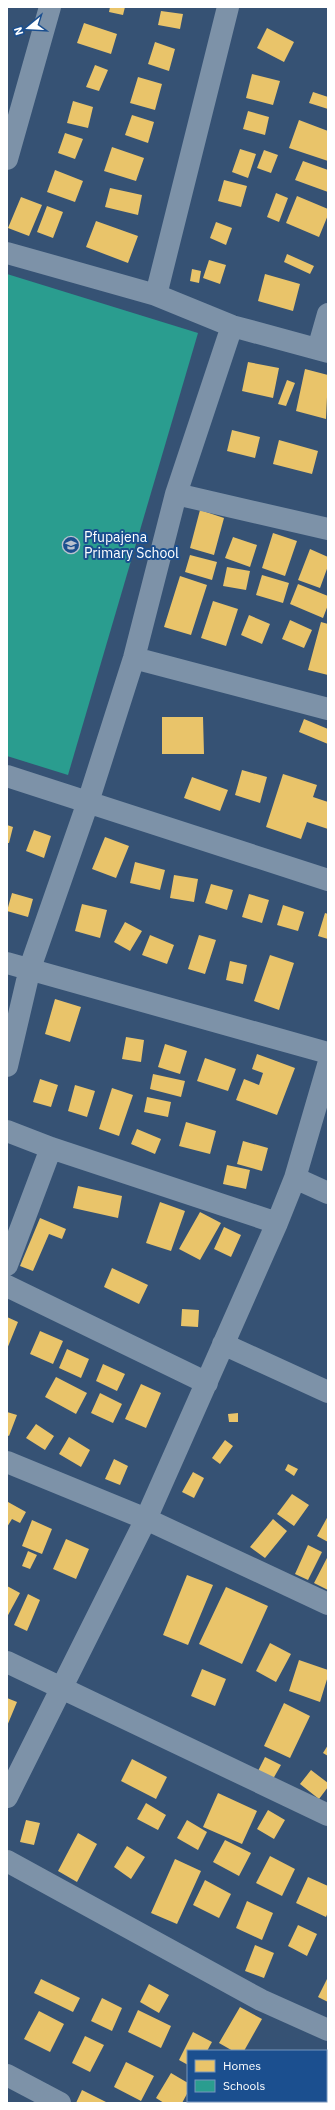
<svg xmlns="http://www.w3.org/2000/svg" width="335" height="2110" font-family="'IBM Plex Sans',sans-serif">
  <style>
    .homes { fill: #e9c46a }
    .schools { fill: #2a9d8f }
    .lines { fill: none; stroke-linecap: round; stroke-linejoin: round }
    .minor { stroke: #7d92a8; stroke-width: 22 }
    .labels { text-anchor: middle; stroke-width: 4; stroke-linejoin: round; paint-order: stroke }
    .poi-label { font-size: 14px; fill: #fff; stroke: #1b4f8f; text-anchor: start }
  </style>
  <rect width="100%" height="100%" fill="#365274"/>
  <path class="homes" d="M110,7h15l-2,8 -14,-3z
    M161,11l22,3 -3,15 -22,-4z
    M84,23l33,11 -6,20 -34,-11z
    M267,28l27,14 -10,20 -27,-14z
    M155,42l20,7 -6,22 -21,-7z
    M95,65l13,5 -9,21 -13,-4z
    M252,74l28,7 -7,24 -27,-7z
    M138,77l24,7 -7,26 -25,-7z
    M313,92l15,5v12l-19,-6z
    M73,101l20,6 -5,21 -21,-5z
    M248,111l21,6 -4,18 -22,-6z
    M132,115l22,7 -6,21 -23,-8z
    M299,120l29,11v30l-39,-13z
    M65,133l18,6 -8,20 -17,-6z
    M112,147l32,11 -8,23 -32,-10z
    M240,149l16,5 -8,24 -16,-6z
    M264,150l14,5 -7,18 -14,-5z
    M303,161l25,9v22l-33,-12z
    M55,170l28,11 -8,21 -28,-10z
    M224,180l23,6 -6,21 -23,-6z
    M110,188l32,7 -4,20 -33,-8z
    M276,193l12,5 -9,24 -12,-5z
    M297,196l31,13v6l-9,22 -33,-14z
    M21,197l21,8 -13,31 -21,-8z
    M47,206l16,6 -10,26 -16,-6z
    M96,221l42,15 -10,27 -42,-16z
    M216,222l16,6 -6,17 -16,-7z
    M287,254l27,12 -4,8 -26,-12z
    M209,260l17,5 -6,19 -17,-6z
    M192,269l9,2 -2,12 -9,-2z
    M265,274l35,10 -7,27 -35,-10z
    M248,362l31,6 -6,30 -31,-7z
    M305,369l23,6 -2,44 -30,-8z
    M287,380l8,3 -9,23 -8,-2z
    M232,430l28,7 -5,21 -28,-7z
    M279,440l39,11 -6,23 -39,-10z
    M200,510l24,8 -10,37 -24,-7z
    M273,533l24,8 -12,35 -23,-8z
    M233,537l24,8 -7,22 -25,-9z
    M310,549l18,8v9l-8,22 -22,-8z
    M190,555l27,7 -5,18 -27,-8z
    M227,567l23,4 -4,19 -23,-4z
    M262,575l27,8 -6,20 -27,-8z
    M180,576l27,9 -16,50 -27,-8z
    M298,584l30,12v9l-5,13 -33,-14z
    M213,601l25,8 -12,37 -25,-8z
    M249,615l21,9 -8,20 -21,-9z
    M290,620l22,10 -8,18 -22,-9z
    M321,622l7,2v51l-20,-5z
    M162,717h41l1,37h-42z
    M304,719l24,10v15l-29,-12z
    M242,770l25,7 -7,26 -25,-8z
    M283,774l34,11 -4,12 15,5v27l-21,-7 -6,17 -35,-12z
    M192,777l36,13 -8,21 -36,-13z
    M7,825l6,2 -4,16h-2z
    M34,830l17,6 -7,22 -18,-7z
    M105,837l24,9 -13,32 -24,-9z
    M135,862l30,8 -5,20 -30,-7z
    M174,875l24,4 -4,23 -24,-4z
    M211,884l22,6 -6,20 -22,-7z
    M12,893l21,6 -5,18 -21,-6z
    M249,894l20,6 -7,23 -20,-6z
    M82,904l25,6 -7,28 -25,-7z
    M283,905l21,7 -6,19 -21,-6z
    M325,913l3,1v25l-10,-3z
    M125,922l17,9 -12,20 -16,-9z
    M150,935l24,10 -7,19 -25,-9z
    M199,935l17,5 -11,34 -17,-5z
    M270,955l24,8 -15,47 -25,-9z
    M230,961l17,4 -4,19 -17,-4z
    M55,999l26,8 -11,35 -25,-8z
    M126,1037l18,3 -3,22 -19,-3z
    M165,1044l22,7 -7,23 -22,-7z
    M257,1054l38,14 -18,47 -41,-15 8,-21 15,6 4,-12 -11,-4z
    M205,1058l31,11 -8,22 -31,-10z
    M153,1074l32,7 -4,16 -31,-8z
    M40,1079l18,6 -7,22 -18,-5z
    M75,1085l20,6 -8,26 -19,-6z
    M112,1088l21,7 -14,41 -20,-7z
    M147,1097l24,5 -3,15 -24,-5z
    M186,1122l30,9 -6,23 -31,-8z
    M137,1129l24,10 -6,15 -24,-10z
    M243,1141l25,7 -6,23 -25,-7z
    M227,1165l23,5 -4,19 -23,-5z
    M78,1186l44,10 -4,22 -45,-10z
    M160,1202l25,9 -14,40 -25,-8z
    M200,1212l21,11 -21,37 -21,-11z
    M40,1218l26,11 -4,10 -13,-5 -16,37 -13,-5z
    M224,1227l17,8 -10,22 -17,-8z
    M112,1268l36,17 -9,19 -35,-17z
    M182,1309l17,1 -1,17 -17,-1z
    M7,1317l11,5 -11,27z
    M40,1331l23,10 -10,23 -23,-10z
    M67,1349l22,10 -8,19 -22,-10z
    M103,1364l22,10 -8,17 -21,-10z
    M56,1377l31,16 -11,21 -31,-17z
    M141,1384l20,9 -15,35 -21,-9z
    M100,1393l22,11 -9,19 -22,-10z
    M7,1412l10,3 -8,21 -2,-1z
    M238,1413v9h-9l-1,-8z
    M36,1424l18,12 -9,14 -19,-12z
    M69,1437l21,13 -9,17 -22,-13z
    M225,1440l8,6 -13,18 -8,-6z
    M114,1459l14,7 -8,19 -15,-6z
    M288,1464l10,5 -4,7 -9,-6z
    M193,1472l11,6 -10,20 -12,-6z
    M292,1494l17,11 -15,21 -17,-12z
    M8,1502l18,10 -6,11 -8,-4 -5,8z
    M328,1516v26l-11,-6z
    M273,1519l14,12 -22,27 -15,-11z
    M32,1520l20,9 -10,25 -20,-8z
    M66,1539l23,10 -13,30 -23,-10z
    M308,1545l14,7 -14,28 -13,-6z
    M28,1551l9,4 -7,14 -8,-3z
    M328,1556v34l-14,-7z
    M187,1575l26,10 -25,60 -25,-10z
    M7,1586l13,7 -13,24z
    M226,1587l42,19 -26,58 -43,-20z
    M28,1594l12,6 -13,31 -13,-6z
    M270,1643l21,11 -15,28 -20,-11z
    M299,1660l29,10v6l-8,26 -31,-11z
    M202,1669l24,10 -11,27 -24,-10z
    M7,1698l10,4 -10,24z
    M284,1703l26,13 -20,42 -26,-12z
    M328,1745v11l-5,-3z
    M265,1757l16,8 -8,14 -15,-8z
    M132,1759l35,18 -11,22 -35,-18z
    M311,1770l17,13v4l-9,12 -19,-15z
    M218,1793l39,18 -15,33 -39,-17z
    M146,1803l20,12 -8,15 -21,-11z
    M268,1810l17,10 -11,19 -17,-10z
    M26,1820l14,3 -6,22 -14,-3z
    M187,1820l20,12 -9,18 -21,-12z
    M78,1833l19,11 -20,38 -19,-11z
    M225,1840l26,13 -12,23 -26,-14z
    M127,1846l18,11 -14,22 -17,-12z
    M270,1856l25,13 -13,27 -26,-13z
    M175,1859l26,12 -24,53 -26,-11z
    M308,1877l20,9v26l-2,5 -30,-14z
    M205,1880l26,14 -12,24 -26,-13z
    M247,1901l26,12 -11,27 -26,-12z
    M298,1925l19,9 -10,22 -19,-10z
    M255,1945l19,8 -10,25 -19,-7z
    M328,1977v25l-10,-5z
    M41,1979l39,19 -7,14 -39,-19z
    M149,1984l20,11 -10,18 -19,-11z
    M102,1998l20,10 -10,23 -21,-10z
    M240,2007l22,12 -18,32h-11l-14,-8z
    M138,2010l33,16 -10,22 -33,-16z
    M39,2011l25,13 -14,28 -26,-13z
    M193,2032l19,10 -5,9h-19v14l-9,-5z
    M85,2036l19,9 -14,27 -18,-9z
    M126,2062l28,14 -13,25 -27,-14z
    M171,2073l17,10v9l-6,11h-18l-8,-5z
    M328,2081v22h-10l1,-2h7v-16z
    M82,2090l26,13h-32z
    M203,2101h21l4,2h-26z
    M262,2101h28l-1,2h-22z"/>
  <path class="schools" d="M7,274l191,59 -130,442 -61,-19z"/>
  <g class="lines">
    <path class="minor" d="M7,159l43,-152
      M7,253l149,42 76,31 96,26
      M156,295l72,-288
      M318,349l10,-35
      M176,494l152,35
      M134,658l194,51
      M7,776l321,104
      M7,963l321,90
      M7,1066l23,-98 58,-166 46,-144 42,-164 56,-168
      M7,1131l44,17 226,75
      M295,1178l33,15
      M7,1265l44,-117
      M7,1286l200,97
      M223,1344l105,48
      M7,1462l139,57 182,85
      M7,1662l321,153
      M7,1797l139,-278 131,-296 18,-45 33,-113
      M7,1861l254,139 67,30
      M7,2075l53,28"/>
  </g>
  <defs>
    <symbol id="school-ring" viewBox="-11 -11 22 22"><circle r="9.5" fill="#1b4f8f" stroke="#b9c2ce" stroke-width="1.5"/><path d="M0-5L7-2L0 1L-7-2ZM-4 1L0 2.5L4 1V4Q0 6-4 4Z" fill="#b9c2ce"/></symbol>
  </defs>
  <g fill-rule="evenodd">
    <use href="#school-ring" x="61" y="535" width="20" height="20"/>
  </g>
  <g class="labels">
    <g class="poi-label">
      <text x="84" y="542">Pfupajena<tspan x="84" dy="16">Primary School</tspan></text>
    </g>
  </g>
  <rect width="335" height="2110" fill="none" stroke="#ffffff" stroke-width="16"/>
  <rect x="187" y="2050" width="140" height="52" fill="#1b4f8f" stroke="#7695bc"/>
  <rect x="195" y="2060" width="20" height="12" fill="#e9c46a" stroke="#7695bc"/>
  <text x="223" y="2070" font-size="12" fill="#ffffff">Homes</text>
  <rect x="195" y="2080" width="20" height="12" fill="#2a9d8f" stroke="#7695bc"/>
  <text x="223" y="2090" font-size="12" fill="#ffffff">Schools</text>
  <g transform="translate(28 28) rotate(252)" stroke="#1b4f8f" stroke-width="3" paint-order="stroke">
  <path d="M0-3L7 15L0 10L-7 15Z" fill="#ffffff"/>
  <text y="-6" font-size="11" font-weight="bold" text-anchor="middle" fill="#ffffff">N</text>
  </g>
</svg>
